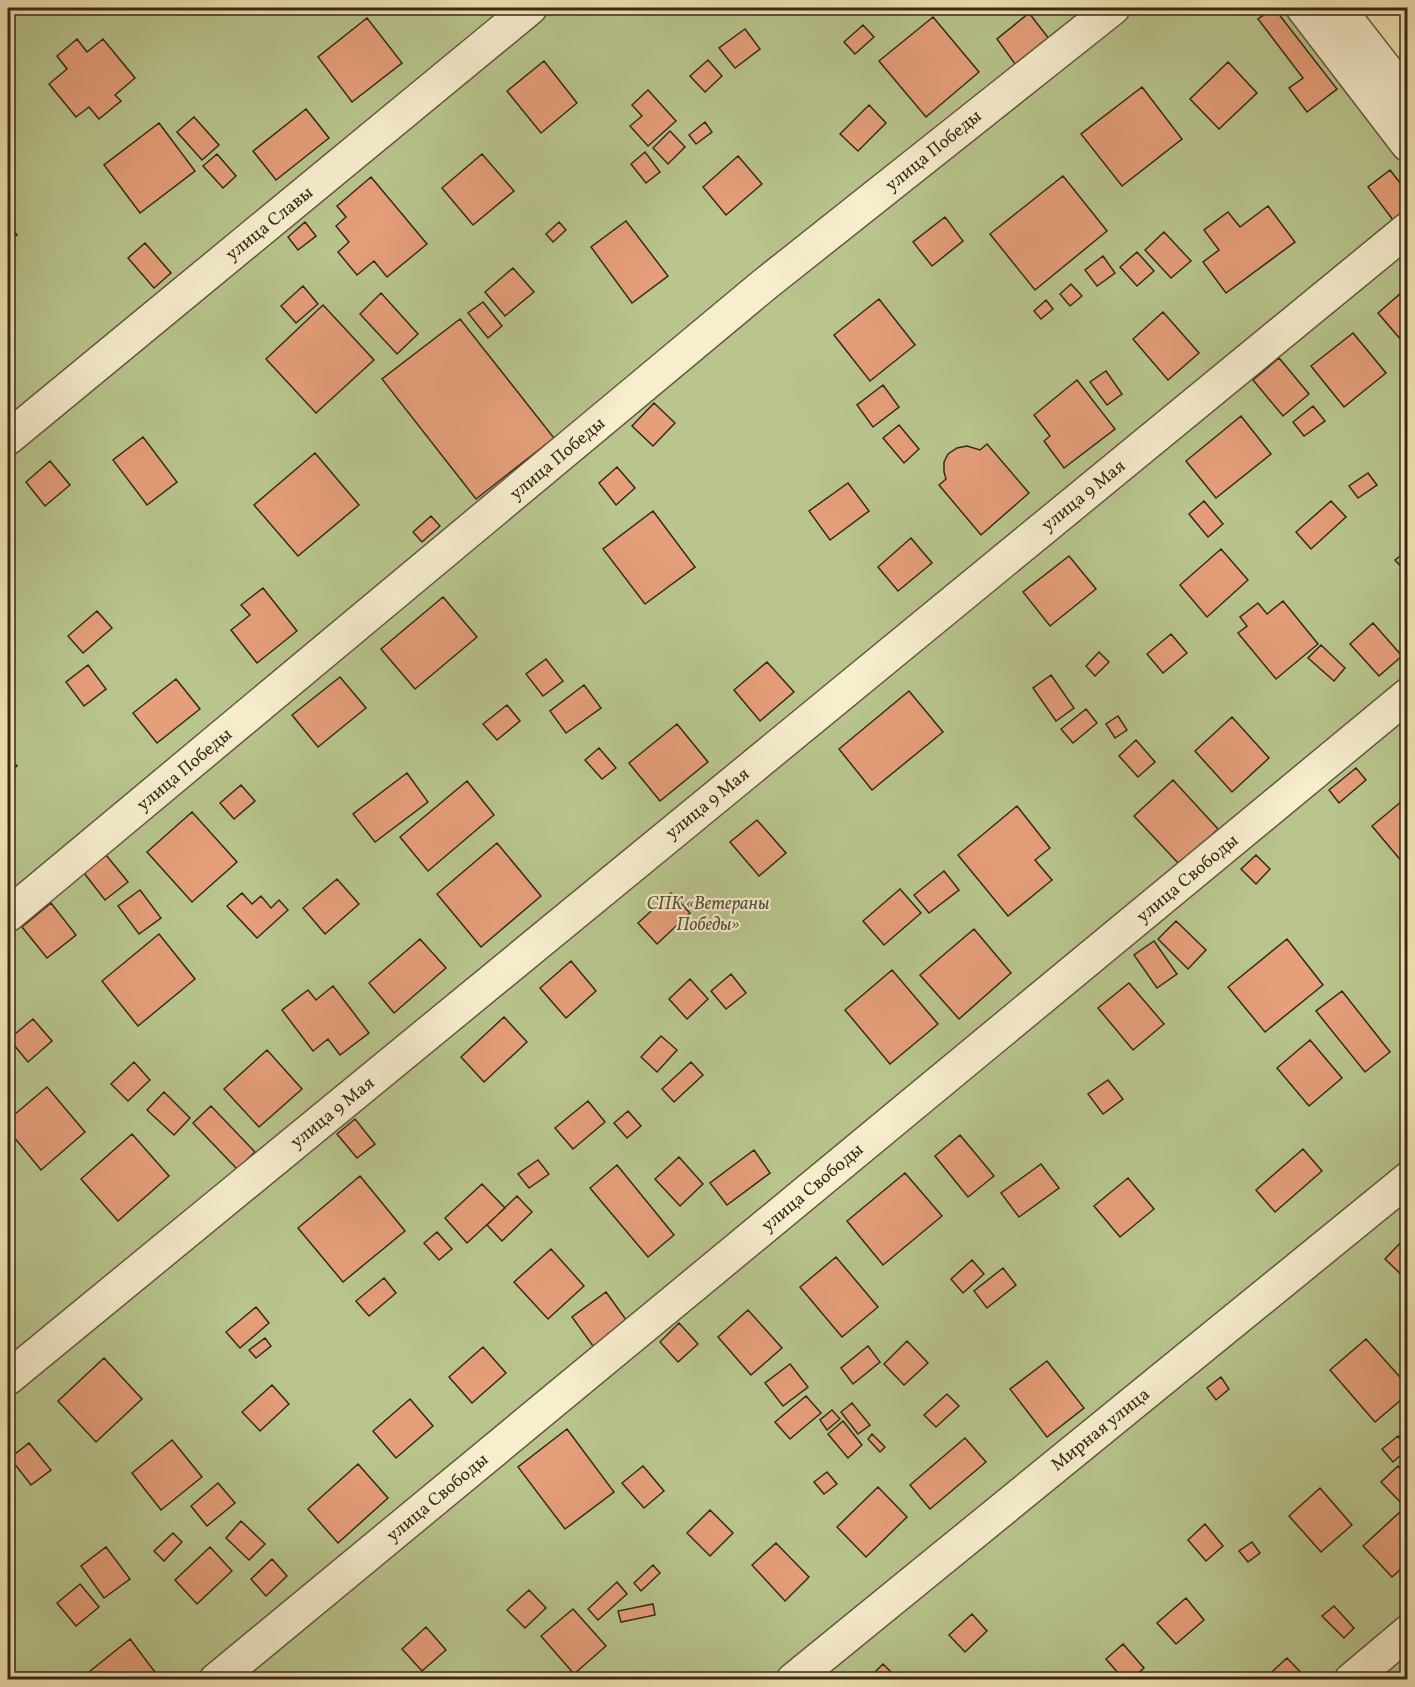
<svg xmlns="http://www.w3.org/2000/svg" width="1415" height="1687" font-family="Vollkorn,serif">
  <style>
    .green { fill: #b9c58d; stroke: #787754; stroke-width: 1.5 }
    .building { fill: #e59f7a; stroke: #36291b; stroke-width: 1.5 }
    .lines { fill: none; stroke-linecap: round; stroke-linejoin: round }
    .minor-casing { stroke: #655841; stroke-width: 36 }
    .minor { stroke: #f7eece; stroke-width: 33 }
    .labels { text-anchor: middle; stroke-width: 4.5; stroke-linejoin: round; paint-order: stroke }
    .street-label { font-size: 18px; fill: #36291b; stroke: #f7eece }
    .park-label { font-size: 18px; font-style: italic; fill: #575038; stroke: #f7eece }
  </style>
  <rect width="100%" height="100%" fill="#f2e5b3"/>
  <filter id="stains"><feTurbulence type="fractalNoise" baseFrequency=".00333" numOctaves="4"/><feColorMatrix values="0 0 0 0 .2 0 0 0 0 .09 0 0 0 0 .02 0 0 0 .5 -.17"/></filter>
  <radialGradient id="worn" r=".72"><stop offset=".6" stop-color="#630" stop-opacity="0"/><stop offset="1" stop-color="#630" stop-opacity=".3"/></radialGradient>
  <path class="green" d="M8,8h1296l103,140v1531l-1399,1z"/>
  <path class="building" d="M710,8h12l-7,5z
    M1274,8l63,81 -30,23 -18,-24 14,-10 -45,-59z
    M1029,13l21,27 -35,24 -18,-25z
    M933,17l46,55 -53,45 -47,-56z
    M367,18l35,45 -50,39 -34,-45z
    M863,25l11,12 -19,17 -11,-12z
    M745,29l15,20 -25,19 -16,-20z
    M77,39l10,13 16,-13 32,39 -20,17 6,6 -22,18 -10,-12 -13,10 -27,-33 18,-15 -10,-13z
    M708,60l14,16 -17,16 -15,-16z
    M544,61l33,42 -36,30 -34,-42z
    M1228,62l29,31 -38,36 -29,-30z
    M1142,87l40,52 -60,47 -41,-52z
    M648,90l28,31 -28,25 -18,-20 12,-10 -10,-11z
    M869,105l17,18 -28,28 -18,-17z
    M306,109l23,29 -53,42 -23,-29z
    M194,117l25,28 -17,15 -25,-28z
    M705,122l7,10 -16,12 -7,-9z
    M159,123l36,48 -55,42 -36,-48z
    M670,131l15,16 -17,17 -15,-16z
    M645,152l15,20 -14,11 -15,-19z
    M217,154l19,22 -13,12 -20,-22z
    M482,154l32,37 -41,34 -31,-37z
    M738,156l24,28 -36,31 -23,-28z
    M1390,170l18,23v15l-15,12 -25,-33z
    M1063,176l44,55 -72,59 -45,-56z
    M371,177l56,67 -40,33 -13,-16 -17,14 -19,-23 11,-10 -13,-16 10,-9 -9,-11z
    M1268,206l27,36 -69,51 -23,-31 16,-12 -15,-20 24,-18 12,15z
    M945,217l18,24 -31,25 -19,-24z
    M626,221l42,55 -36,27 -41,-56z
    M305,222l11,14 -18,14 -10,-13z
    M559,222l7,8 -13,12 -7,-8z
    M8,224l9,11 -9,7z
    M1164,232l27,29 -20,17 -26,-28z
    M145,243l26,30 -17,15 -26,-30z
    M1137,252l17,19 -17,15 -17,-19z
    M1103,256l12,17 -18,13 -12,-16z
    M513,268l21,24 -29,24 -20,-24z
    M1071,284l11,12 -12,10 -10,-12z
    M303,286l15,18 -22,19 -15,-17z
    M1408,287v61l-30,-35z
    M381,293l37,41 -21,20 -37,-40z
    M879,299l36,46 -45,36 -36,-46z
    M1046,300l7,9 -12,10 -7,-8z
    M483,302l19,24 -14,12 -20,-25z
    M323,305l51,55 -58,53 -50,-54z
    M1163,312l36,41 -31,27 -35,-41z
    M460,319l94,119 -78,61 -94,-120z
    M1353,333l33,40 -42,34 -33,-41z
    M1279,358l30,36 -26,22 -30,-36z
    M1106,371l16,23 -15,11 -17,-23z
    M1077,380l38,49 -51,39 -20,-27 6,-5 -16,-21z
    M883,385l16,22 -26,20 -16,-22z
    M654,403l21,20 -22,23 -21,-20z
    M1313,406l12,15 -21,15 -11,-14z
    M1241,416l30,38 -55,44 -30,-37z
    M899,425l20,24 -15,14 -21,-25z
    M143,437l34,45 -30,23 -34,-45z
    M987,444l42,49 -48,42 -42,-50 7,-6 -2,-7v-10l4,-8 9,-6 10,-2 13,4z
    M315,453l44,52 -61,51 -44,-51z
    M50,461l20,24 -25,21 -19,-24z
    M617,467l18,21 -19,17 -17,-22z
    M1368,473l9,12 -19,13 -9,-12z
    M848,483l21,28 -39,29 -21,-29z
    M1204,501l19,23 -15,13 -19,-23z
    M1331,501l15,16 -35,32 -15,-17z
    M653,511l42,56 -50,37 -42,-55z
    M431,516l9,10 -18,16 -9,-10z
    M911,538l21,25 -34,28 -20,-24z
    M1221,549l27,31 -41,37 -27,-32z
    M1408,550v24l-13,-14z
    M1069,556l27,33 -46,37 -27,-34z
    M263,588l34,43 -40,32 -26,-33 19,-15 -9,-10z
    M443,597l34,40 -62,52 -34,-40z
    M1283,601l35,43 -42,35 -38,-46 9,-7 -7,-9 18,-14 9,11z
    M97,611l15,17 -29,25 -15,-17z
    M1373,623l29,33 -23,20 -29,-32z
    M1171,634l16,19 -24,20 -16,-19z
    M1321,645l24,23 -11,13 -26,-23z
    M1099,652l10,10 -14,14 -9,-10z
    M546,659l17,22 -20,15 -17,-22z
    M767,662l27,30 -34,29 -26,-31z
    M88,665l18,24 -22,17 -18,-24z
    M1051,675l23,33 -18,13 -23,-33z
    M340,677l26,31 -48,39 -26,-32z
    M176,679l24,30 -43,34 -24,-30z
    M584,685l17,23 -35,25 -16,-22z
    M909,691l34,41 -71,58 -33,-41z
    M507,705l13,16 -23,19 -14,-16z
    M1086,709l11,14 -24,20 -12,-14z
    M1118,716l9,14 -12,8 -9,-14z
    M1232,717l37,41 -37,34 -37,-41z
    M677,724l31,38 -48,39 -31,-38z
    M1136,740l19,22 -17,15 -19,-21z
    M599,748l17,20 -14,11 -17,-19z
    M8,755l9,11 -9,8z
    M1356,768l10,12 -27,23 -10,-13z
    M407,773l21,29 -53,40 -22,-28z
    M1173,780l45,49 -38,36 -46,-49z
    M467,781l27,34 -66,56 -28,-34z
    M241,785l14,16 -21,18 -14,-16z
    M1408,796v73l-36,-43z
    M1017,806l33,42 -15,12 17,20 -44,36 -50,-61z
    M192,812l45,50 -45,40 -45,-50z
    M757,820l29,33 -27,23 -29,-34z
    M497,843l44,53 -60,51 -44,-53z
    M106,855l22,27 -23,18 -21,-27z
    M1256,855l14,14 -14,15 -15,-15z
    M944,871l15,19 -30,23 -15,-18z
    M337,879l22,25 -34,30 -22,-26z
    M900,889l21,24 -37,32 -21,-24z
    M140,890l21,28 -22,16 -21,-28z
    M242,893l10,11 9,-8 10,12 8,-8 9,10 -31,28 -30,-32z
    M671,893l19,20 -33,31 -19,-21z
    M51,903l25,32 -29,23 -25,-31z
    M1176,921l30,29 -18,19 -30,-30z
    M974,929l37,44 -52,46 -39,-44z
    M159,934l36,45 -57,47 -36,-45z
    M420,939l26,29 -52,45 -25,-30z
    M1287,939l36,46 -58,47 -37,-45z
    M1154,941l23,33 -20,14 -23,-33z
    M571,961l25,30 -30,27 -26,-30z
    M892,970l46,54 -48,40 -45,-54z
    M731,974l15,19 -20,16 -15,-18z
    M690,979l18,20 -21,20 -18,-20z
    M1129,983l35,41 -31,26 -35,-42z
    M333,986l36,47 -29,22 -12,-16 -15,12 -31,-41 26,-20 8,10z
    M1342,991l48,61 -25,20 -49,-61z
    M504,1017l23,25 -43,40 -23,-25z
    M33,1019l19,22 -24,21 -19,-23z
    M661,1036l16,14 -20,22 -16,-15z
    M1310,1040l32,38 -33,28 -32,-38z
    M267,1050l35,39 -43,38 -35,-38z
    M134,1062l16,18 -22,21 -17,-17z
    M691,1062l12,13 -29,27 -12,-13z
    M1108,1080l15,19 -20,15 -15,-20z
    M47,1087l38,45 -44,38 -33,-40v-10z
    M164,1092l26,26 -16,17 -27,-25z
    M588,1101l17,21 -32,27 -18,-21z
    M211,1106l44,46 -18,17 -44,-46z
    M628,1111l13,15 -14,12 -13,-15z
    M355,1119l20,25 -18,14 -20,-24z
    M132,1134l37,42 -51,45 -37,-42z
    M960,1135l34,41 -26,21 -33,-41z
    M1303,1149l19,22 -47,41 -19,-22z
    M754,1150l16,23 -43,32 -17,-22z
    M679,1157l24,27 -23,22 -25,-27z
    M538,1160l11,14 -20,14 -11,-14z
    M1041,1164l18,24 -40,29 -18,-24z
    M617,1165l57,70 -26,22 -58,-69z
    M905,1173l37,43 -59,49 -36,-44z
    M360,1176l45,55 -62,51 -45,-54z
    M1128,1178l26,31 -34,28 -26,-31z
    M482,1184l23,24 -38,35 -22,-25z
    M517,1196l15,16 -30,29 -15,-16z
    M437,1232l15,17 -13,11 -15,-17z
    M1402,1241l6,5v35l-23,-22z
    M551,1249l33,37 -36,33 -34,-37z
    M836,1257l42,50 -36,30 -42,-50z
    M972,1260l12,14 -21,19 -12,-14z
    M1003,1268l13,17 -29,23 -13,-17z
    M384,1278l12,15 -27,23 -13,-15z
    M606,1292l26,36 -34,25 -26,-36z
    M256,1307l13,16 -29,25 -14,-16z
    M748,1310l34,38 -31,27 -33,-38z
    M679,1323l19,21 -20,18 -18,-20z
    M265,1338l6,8 -15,12 -7,-8z
    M1366,1339l42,47v8l-33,28 -45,-52z
    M907,1341l21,22 -24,22 -20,-21z
    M868,1346l12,16 -27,22 -12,-16z
    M483,1347l23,26 -34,30 -23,-26z
    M104,1358l38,41 -46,43 -38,-41z
    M1047,1361l37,47 -37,29 -37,-48z
    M790,1364l18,23 -25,19 -18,-23z
    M1221,1377l8,12 -13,11 -9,-12z
    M272,1385l17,19 -29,27 -18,-19z
    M947,1394l12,12 -23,21 -12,-12z
    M806,1396l15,17 -31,26 -15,-17z
    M410,1399l23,27 -37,32 -23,-27z
    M852,1403l18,22 -12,9 -17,-22z
    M832,1410l8,9 -13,11 -7,-10z
    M843,1421l19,24 -14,13 -20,-24z
    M567,1429l47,63 -49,37 -47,-62z
    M872,1434l13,13 -5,5 -12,-13z
    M1398,1436l10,13 -15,13 -11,-13z
    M965,1438l21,24 -56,47 -20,-24z
    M172,1440l30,37 -41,33 -29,-37z
    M29,1443l22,27 -20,15 -21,-27z
    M358,1464l30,34 -50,45 -30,-34z
    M643,1466l21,25 -20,17 -22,-25z
    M1398,1466l10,10v29l-3,2 -24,-25z
    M827,1472l10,12 -13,10 -10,-12z
    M218,1483l17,20 -28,23 -16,-20z
    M878,1487l29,30 -41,40 -29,-30z
    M1320,1488l32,37 -31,27 -32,-36z
    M710,1510l23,23 -23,23 -23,-23z
    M1401,1511l7,6v46l-16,14 -29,-31z
    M241,1521l24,23 -16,16 -23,-22z
    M1205,1524l18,22 -17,15 -18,-21z
    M173,1533l9,9 -18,19 -10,-10z
    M1252,1542l8,11 -12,9 -9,-11z
    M776,1543l33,34 -24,24 -33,-36z
    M106,1547l24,32 -26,19 -23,-32z
    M210,1547l22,24 -35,33 -22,-24z
    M272,1559l15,17 -21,20 -15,-17z
    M653,1565l7,8 -19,18 -7,-8z
    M617,1582l10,12 -29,26 -10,-11z
    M80,1584l19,23 -23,19 -19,-23z
    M529,1590l17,18 -21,20 -18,-18z
    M1186,1598l18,22 -28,24 -19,-21z
    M653,1604l2,11 -34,7 -3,-11z
    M1334,1606l20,22 -10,10 -22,-22z
    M573,1609l33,37 -32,28 -33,-38z
    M972,1614l15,17 -22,21 -16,-17z
    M426,1627l20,23 -24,21 -20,-22z
    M130,1639l31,41h-82z
    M1123,1644l21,24 -13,12h-7l-18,-21z
    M1287,1658l21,22h-45z
    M883,1664l16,16h-32z"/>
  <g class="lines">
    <defs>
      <path id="minor" d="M1303,8l105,137
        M1338,8l70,90
        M8,438l522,-430
        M8,915l756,-630 349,-277
        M8,1378l1400,-1149
        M216,1680l1192,-985
        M793,1680l615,-501
        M1351,1680l57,-48"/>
    </defs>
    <use href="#minor" class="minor-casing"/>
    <use href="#minor" class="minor"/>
  </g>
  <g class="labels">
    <g class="street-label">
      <text transform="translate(933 150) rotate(-39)" y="6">улица Победы</text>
      <text transform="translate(269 223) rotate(-39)" y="6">улица Славы</text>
      <text transform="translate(557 458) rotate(-40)" y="6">улица Победы</text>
      <text transform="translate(1083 495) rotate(-39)" y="6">улица 9 Мая</text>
      <text transform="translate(184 769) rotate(-40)" y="6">улица Победы</text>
      <text transform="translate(707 803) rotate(-39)" y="6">улица 9 Мая</text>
      <text transform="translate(1187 878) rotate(-40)" y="6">улица Свободы</text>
      <text transform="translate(332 1112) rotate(-39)" y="6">улица 9 Мая</text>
      <text transform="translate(812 1187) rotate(-40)" y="6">улица Свободы</text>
      <text transform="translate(1100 1429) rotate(-39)" y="6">Мирная улица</text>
      <text transform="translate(437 1497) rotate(-40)" y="6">улица Свободы</text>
    </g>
    <g class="park-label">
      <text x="708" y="909">СПК «Ветераны<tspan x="708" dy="21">Победы»</tspan></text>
    </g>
  </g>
  <rect width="1415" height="1687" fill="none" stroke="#f2e5b3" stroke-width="30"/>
  <rect x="9" y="9" width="1397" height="1669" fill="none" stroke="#36291b" stroke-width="3"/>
  <rect x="15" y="15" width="1385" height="1657" fill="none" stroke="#36291b" stroke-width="1.5"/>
  <rect width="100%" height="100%" filter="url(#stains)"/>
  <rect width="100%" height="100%" fill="url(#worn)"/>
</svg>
